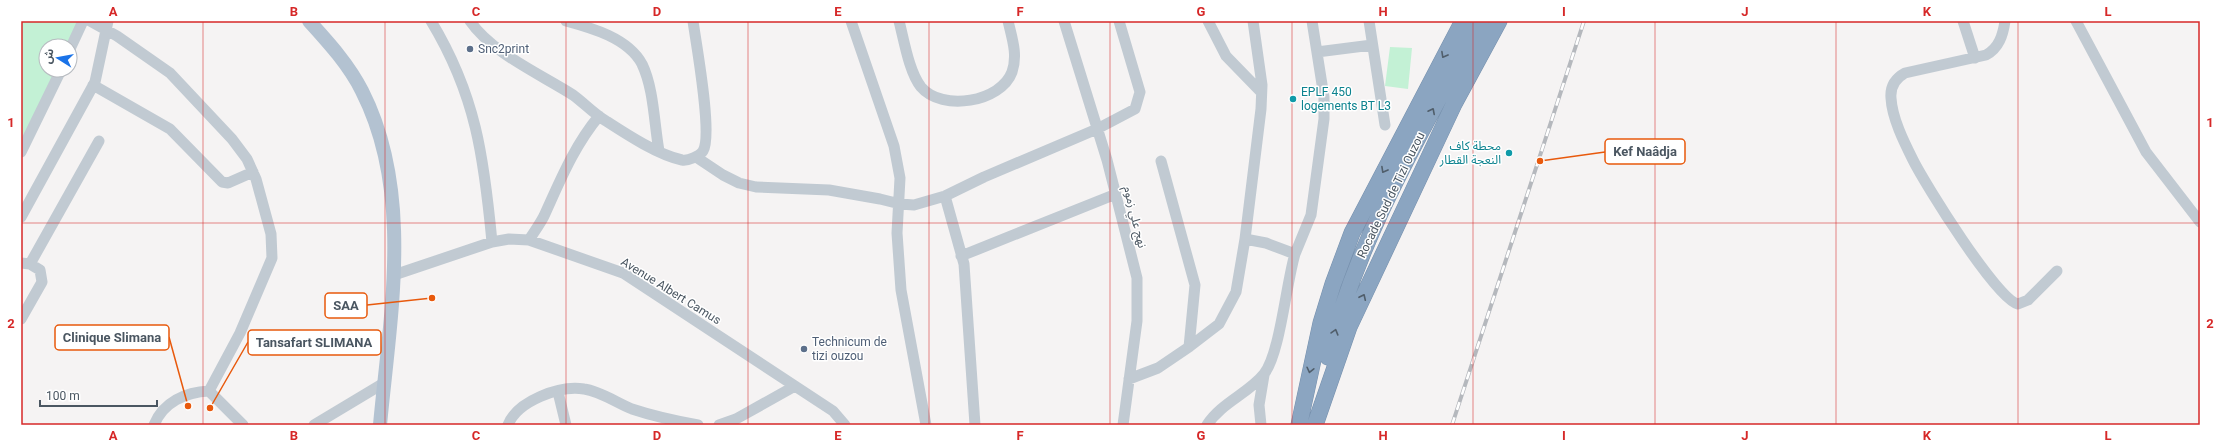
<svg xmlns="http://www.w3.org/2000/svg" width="2221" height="446" font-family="Roboto,'Noto Sans Arabic',sans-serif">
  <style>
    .green { fill: #c3f1d5 }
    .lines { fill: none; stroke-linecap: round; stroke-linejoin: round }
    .highway-casing { stroke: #7690ad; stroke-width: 17 }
    .minor { stroke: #c1cad2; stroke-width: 11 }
    .major { stroke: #b3c2d1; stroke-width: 14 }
    .highway { stroke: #8ba5c1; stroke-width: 16 }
    .rail-casing { stroke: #b5b8bd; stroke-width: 4 }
    .rail { stroke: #fff; stroke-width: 2.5; stroke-dasharray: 8; stroke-linecap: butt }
    .oneway { stroke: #505e6b }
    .grid { fill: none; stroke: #d62828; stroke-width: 1; stroke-opacity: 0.55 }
    .service-dot { fill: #5c6f8a; stroke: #fff; stroke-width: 1.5 }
    .culture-dot { fill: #0f9aa8; stroke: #fff; stroke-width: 1.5 }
    .labels { text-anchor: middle; stroke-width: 3; stroke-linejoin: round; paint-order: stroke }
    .service-label { font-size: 12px; fill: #4e5e75; stroke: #fff; text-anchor: start }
    .culture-label { font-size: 12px; fill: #0d838f; stroke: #fff; text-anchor: start }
    .street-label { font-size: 12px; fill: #4a5661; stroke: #fff }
    .leader { fill: none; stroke: #e8590c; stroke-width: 1.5 }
    .callout-dot { fill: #e8590c; stroke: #fff; stroke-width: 1.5 }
    .callout { fill: #fff; stroke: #e8590c; stroke-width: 1.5 }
    .callout-label { font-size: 13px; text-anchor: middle; font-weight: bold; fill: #4a5661 }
    .neatline { fill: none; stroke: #d62828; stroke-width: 1.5 }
    .grid-label { font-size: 13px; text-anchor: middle; font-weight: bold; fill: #d62828 }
  </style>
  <rect width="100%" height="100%" fill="#f5f3f3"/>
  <path class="green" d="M21,21h58l-11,25h-22v24h11l-36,71z
    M1390,47l22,1 -4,41 -23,-3z"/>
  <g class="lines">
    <defs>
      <path id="highway" d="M1328,357c30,-121 95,-228 153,-336
        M1299,425l22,-102 12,-39 19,-51 111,-212
        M1315,425l34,-98 105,-223 45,-83"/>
    </defs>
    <use href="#highway" class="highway-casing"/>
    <path class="minor" d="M90,21l27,15 53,37 62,66 15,20 9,20 15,55 1,24 -32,75 -31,58 34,34
      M431,21c45,74 53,137 61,221
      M470,21c22,32 70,53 103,74 11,8 21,19 33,26 20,13 52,34 76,39 6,1 18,-4 21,-9 10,-16 -7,-108 -10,-130
      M566,21c26,7 62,17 76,43 12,25 12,59 17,87
      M851,21l43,125 6,32 -3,55 4,57 25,135
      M899,21c5,19 10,51 22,66 21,25 80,15 91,-15 6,-17 0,-34 -4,-51
      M1064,21l43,139 30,118v43l-14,104
      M1208,21l18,35 35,36
      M1369,21l16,104
      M1963,21l12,37
      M2005,21c-2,14 -6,27 -19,34l-81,18c-9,5 -15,13 -14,25 1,20 13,44 22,62 12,24 84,140 105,144l10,-4 29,-29
      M2076,21l70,131 54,70
      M70,49l13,-28
      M1317,52l55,-7
      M93,85l77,44 52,53 6,1 25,-11
      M21,152l40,-82
      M696,157l27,18 16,8 17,4 73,3 51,9 20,5 14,1 31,-9 39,-19 113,-48 38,-20 5,-17 -21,-71
      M1161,161l34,124 -6,62
      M945,196l19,68 11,161
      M21,217l74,-135 13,-61
      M1245,239l16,-130 1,-24 -9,-64
      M529,240c5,-8 11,-16 15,-24 16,-35 30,-70 55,-100
      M1295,254l16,-39 13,-96v-22l-12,-76
      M961,256l155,-62
      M21,263l9,1 10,6 2,12 -21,37
      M30,264l69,-123
      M394,275l98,-33 17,-3 20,1 94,33 210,138 12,14
      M1129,379l29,-11 31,-21 30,-23 17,-32 9,-53 21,4 29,11c-9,30 -15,100 -31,120 -15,19 -43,29 -57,51
      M558,392l8,33
      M154,425c9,-23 32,-33 55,-34
      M314,425l70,-42
      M508,425c9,-24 52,-40 76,-36 16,2 33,14 48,20 21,7 44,12 66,16
      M719,425l17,-6 59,-33
      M1261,425l-2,-20 5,-30"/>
    <path class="major" d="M309,21c20,22 40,44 53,70 52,102 28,225 18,334"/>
    <use href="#highway" class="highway"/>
    <defs>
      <path id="rail" d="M1452,425l132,-404"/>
    </defs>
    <use href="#rail" class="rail-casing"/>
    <use href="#rail" class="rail"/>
  </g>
  <defs><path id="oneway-chevron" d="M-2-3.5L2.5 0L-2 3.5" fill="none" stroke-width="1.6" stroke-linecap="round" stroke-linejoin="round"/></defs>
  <g class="oneway">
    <use href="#oneway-chevron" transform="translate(1444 55) rotate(119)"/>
    <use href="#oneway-chevron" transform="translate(1432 111) rotate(-63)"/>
    <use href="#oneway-chevron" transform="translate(1384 170) rotate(119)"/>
    <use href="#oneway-chevron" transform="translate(1363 297) rotate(-65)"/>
    <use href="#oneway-chevron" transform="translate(1335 332) rotate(-74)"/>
    <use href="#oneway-chevron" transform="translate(1310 370) rotate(103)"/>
  </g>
  <path class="grid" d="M203,21v404M385,21v404M566,21v404M748,21v404M929,21v404M1110,21v404M1292,21v404M1473,21v404M1655,21v404M1836,21v404M2018,21v404M21,223h2179"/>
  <g class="service-dot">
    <circle cx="470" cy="49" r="4"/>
    <circle cx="804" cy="349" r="4"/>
  </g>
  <g class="culture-dot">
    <circle cx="1293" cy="99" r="4"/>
    <circle cx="1509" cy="153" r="4"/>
  </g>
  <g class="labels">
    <g class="service-label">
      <text x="478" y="53">Snc2print</text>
      <text x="812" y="346">Technicum de<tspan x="812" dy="14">tizi ouzou</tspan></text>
    </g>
    <g class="culture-label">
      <text x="1301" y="96">EPLF 450<tspan x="1301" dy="14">logements BT L3</tspan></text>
      <text x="1501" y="150" text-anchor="end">محطة كاف<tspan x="1501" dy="14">النعجة القطار</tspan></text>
    </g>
    <g class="street-label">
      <text transform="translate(1391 195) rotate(-64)" y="4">Rocade Sud de Tizi Ouzou</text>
      <text transform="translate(1135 217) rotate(76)" y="4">نهج علي زموم</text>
      <text transform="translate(671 291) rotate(32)" y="4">Avenue Albert Camus</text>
    </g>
  </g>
  <path class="leader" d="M1540 161L1605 152M432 298L367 305M188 406L169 337M210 408L248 342"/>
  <g class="callout-dot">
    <circle cx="1540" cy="161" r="4"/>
    <circle cx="432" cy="298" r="4"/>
    <circle cx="188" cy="406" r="4"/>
    <circle cx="210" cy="408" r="4"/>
  </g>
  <g class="callout">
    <rect x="1605" y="139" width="80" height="25" rx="4"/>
    <rect x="325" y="293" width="42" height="25" rx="4"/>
    <rect x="55" y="325" width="114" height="25" rx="4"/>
    <rect x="248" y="330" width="133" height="25" rx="4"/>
  </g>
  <g class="callout-label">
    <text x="1645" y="156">Kef Naâdja</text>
    <text x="346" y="310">SAA</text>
    <text x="112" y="342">Clinique Slimana</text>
    <text x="314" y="347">Tansafart SLIMANA</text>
  </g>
  <rect width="2221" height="446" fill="none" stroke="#ffffff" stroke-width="44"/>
  <g transform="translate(58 58) rotate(281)"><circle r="19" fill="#ffffff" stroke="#b7bbc0"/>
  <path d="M0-3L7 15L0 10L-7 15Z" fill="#1a73e8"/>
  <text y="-6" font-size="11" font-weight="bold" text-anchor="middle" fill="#4a5661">ش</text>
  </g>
  <path d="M40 400v6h117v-6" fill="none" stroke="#4a5661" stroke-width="2"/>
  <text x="46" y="400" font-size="12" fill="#4a5661" stroke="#ffffff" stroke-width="3" paint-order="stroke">100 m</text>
  <rect x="22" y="22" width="2177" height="402" class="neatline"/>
  <g class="grid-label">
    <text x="113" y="16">A</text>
    <text x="294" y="16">B</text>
    <text x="476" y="16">C</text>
    <text x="657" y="16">D</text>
    <text x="838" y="16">E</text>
    <text x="1020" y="16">F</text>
    <text x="1201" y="16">G</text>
    <text x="1383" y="16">H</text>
    <text x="1564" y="16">I</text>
    <text x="1745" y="16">J</text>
    <text x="1927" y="16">K</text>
    <text x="2108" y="16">L</text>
    <text x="11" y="127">1</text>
    <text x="2210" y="127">1</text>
    <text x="11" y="328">2</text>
    <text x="2210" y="328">2</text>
    <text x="113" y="440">A</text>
    <text x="294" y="440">B</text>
    <text x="476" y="440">C</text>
    <text x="657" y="440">D</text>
    <text x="838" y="440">E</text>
    <text x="1020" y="440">F</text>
    <text x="1201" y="440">G</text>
    <text x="1383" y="440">H</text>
    <text x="1564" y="440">I</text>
    <text x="1745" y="440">J</text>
    <text x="1927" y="440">K</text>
    <text x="2108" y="440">L</text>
  </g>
</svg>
